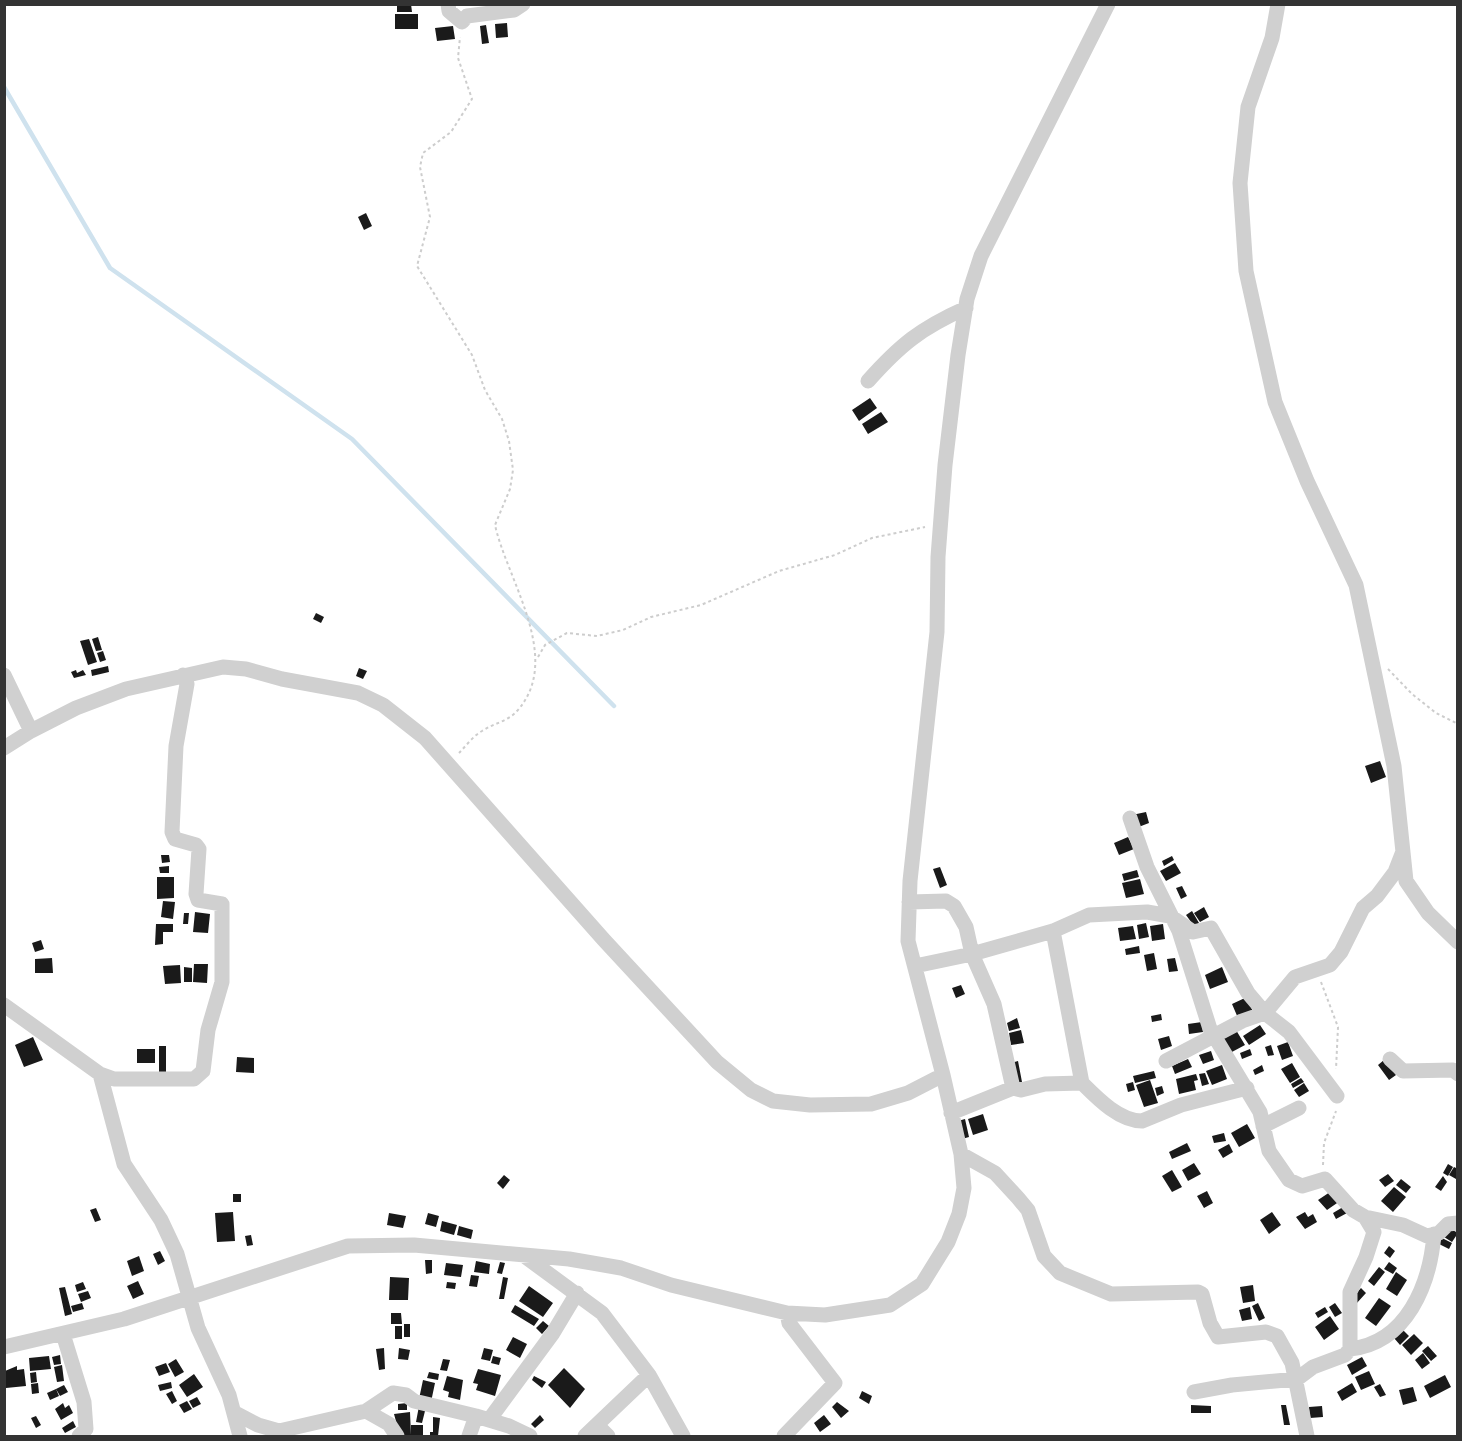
<svg xmlns="http://www.w3.org/2000/svg" width="1462" height="1441" font-family="'IBM Plex Sans',sans-serif">
  <style>
    .lines { fill: none; stroke-linecap: round; stroke-linejoin: round }
    .stream { stroke: #cfe2ee; stroke-width: 4.5 }
    .building { fill: #1a1a1a }
    .path { stroke: #cdcdcd; stroke-width: 2; stroke-dasharray: 3 3; stroke-linecap: butt }
    .minor { stroke: #d0d0d0; stroke-width: 15 }
  </style>
  <rect width="100%" height="100%" fill="#fff"/>
  <g class="lines">
    <path class="stream" d="M4,87l106,181 242,171 262,267"/>
  </g>
  <path class="building" d="M397,4h14l1,8h-15z
    M395,14h23v15h-23z
    M507,23l1,14 -12,1 -1,-14z
    M486,25l3,18 -7,1 -2,-18z
    M453,26l2,13 -18,2 -2,-13z
    M366,213l6,13 -8,4 -6,-13z
    M870,398l7,10 -18,13 -7,-11z
    M881,412l7,10 -20,12 -6,-10z
    M316,613l8,4 -3,6 -8,-4z
    M98,637l4,13 -6,1 -4,-12z
    M89,639l8,23 -9,3 -8,-24z
    M103,651l3,9 -6,2 -3,-9z
    M108,666l1,6 -17,4 -1,-6z
    M359,668l8,3 -4,8 -7,-3z
    M76,670l1,3 6,-3 3,5 -12,3 -3,-6z
    M1380,761l6,16 -15,6 -6,-17z
    M1146,812l3,11 -13,5 -4,-13z
    M1128,837l6,12 -15,6 -5,-12z
    M161,855h8l1,7 -8,1z
    M1172,856l2,4 -10,6 -2,-5z
    M1175,863l6,10 -15,8 -6,-10z
    M169,866v7h-9l-1,-6z
    M940,867l7,18 -7,3 -7,-19z
    M1137,870l2,7 -15,4 -2,-7z
    M157,877h17v21l-17,1z
    M1140,879l4,15 -18,4 -4,-15z
    M1182,886l5,10 -6,3 -5,-11z
    M163,901l12,1 -2,17 -12,-2z
    M1204,907l5,10 -9,5 -6,-9z
    M1192,911l7,12 -5,3 -8,-11z
    M195,912l15,2 -2,19 -15,-1z
    M184,913h5l-1,11h-5z
    M1146,923l3,14 -10,2 -2,-14z
    M156,924h17v8h-10v12l-8,1z
    M1163,924l2,15 -13,2 -2,-15z
    M1133,926l3,13 -16,2 -2,-13z
    M41,940l3,9 -9,3 -3,-9z
    M1139,946l1,7 -14,2 -1,-6z
    M1154,953l3,16 -10,2 -3,-16z
    M52,958l1,15h-18v-14z
    M1175,958l3,13 -9,1 -2,-13z
    M194,964h14l-1,19 -14,-1z
    M180,965l1,18 -16,1 -2,-18z
    M184,967l8,1v14h-8z
    M1222,967l6,15 -18,7 -5,-14z
    M961,985l4,9 -9,4 -4,-10z
    M1247,997l6,15 -15,6 -6,-14z
    M1161,1014l1,6 -10,2 -1,-6z
    M1017,1018l3,10 -11,3 -2,-8z
    M1202,1022l1,10 -14,2 -1,-10z
    M1260,1025l6,9 -17,11 -6,-9z
    M1021,1030l3,13 -13,2 -2,-12z
    M1236,1030l9,15 -15,8 -8,-16z
    M1169,1036l3,10 -11,4 -3,-11z
    M33,1037l10,23 -19,7 -9,-22z
    M1288,1042l5,14 -11,4 -5,-14z
    M1271,1045l3,10 -6,1 -3,-9z
    M159,1046h7v26h-7z
    M137,1049h18v14h-18z
    M1250,1049l2,6 -10,4 -2,-6z
    M1211,1051l3,9 -11,4 -4,-9z
    M237,1057l17,1v15l-18,-1z
    M1188,1059l4,8 -17,7 -3,-8z
    M1384,1060l12,15 -7,5 -11,-15z
    M1018,1061l4,21 -7,1 -4,-20z
    M1292,1063l8,14 -10,6 -9,-14z
    M1222,1065l5,14 -15,6 -6,-14z
    M1262,1065l2,6 -9,4 -2,-5z
    M1154,1071l2,7 -21,5 -2,-7z
    M1205,1073l4,11 -7,2 -3,-12z
    M1196,1074l2,6 -4,1 2,9 -17,4 -3,-15z
    M1301,1078l3,4 -11,6 -2,-4z
    M1150,1080l8,23 -14,4 -8,-22z
    M1133,1082l2,8 -7,2 -2,-8z
    M1304,1083l5,8 -10,6 -5,-7z
    M1162,1086l2,7 -7,3 -2,-8z
    M983,1114l5,16 -15,5 -5,-16z
    M965,1119l4,18 -7,2 -4,-18z
    M1247,1124l8,14 -16,9 -8,-14z
    M1224,1133l2,8 -12,2 -2,-7z
    M1187,1143l4,8 -19,8 -3,-7z
    M1229,1144l4,8 -10,6 -5,-8z
    M1194,1163l7,11 -13,7 -6,-11z
    M1448,1164l5,3 -5,9 -5,-3z
    M1454,1167l4,2 -2,10 -7,-4z
    M1172,1170l10,17 -10,5 -10,-16z
    M1388,1174l6,7 -9,6 -6,-7z
    M504,1175l6,5 -7,9 -6,-6z
    M1443,1176l4,6 -6,9 -6,-4z
    M1401,1179l10,8 -5,6 -10,-8z
    M1394,1187l12,10 -13,15 -12,-11z
    M1333,1190l7,11 -13,9 -9,-10z
    M1207,1191l6,12 -9,5 -7,-12z
    M233,1194h8v8h-8z
    M1343,1207l4,6 -11,6 -3,-6z
    M96,1208l5,12 -6,2 -5,-12z
    M233,1212l2,29 -18,1 -2,-29z
    M1272,1212l9,13 -12,9 -9,-14z
    M1305,1212l3,5 5,-3 4,8 -12,7 -9,-12z
    M389,1213l17,3 -3,12 -16,-3z
    M428,1213l11,3 -3,11 -11,-3z
    M442,1221l15,4 -3,10 -14,-4z
    M459,1226l14,4 -2,9 -14,-4z
    M1449,1228l9,5 -6,9 -8,-5z
    M251,1235l2,10 -6,1 -2,-10z
    M1442,1238l10,5 -3,6 -10,-5z
    M1389,1246l6,5 -5,7 -6,-5z
    M160,1251l5,10 -7,4 -5,-11z
    M139,1256l5,15 -12,5 -5,-15z
    M425,1260h7v13l-6,1z
    M476,1261l14,3 -1,10 -15,-2z
    M500,1262l5,1 -3,11 -5,-1z
    M1389,1262l8,6 -4,6 -9,-5z
    M446,1263l17,2 -2,12 -17,-2z
    M1379,1267l6,5 -11,14 -6,-5z
    M1396,1272l11,8 -10,16 -11,-7z
    M471,1275l8,1 -2,11 -8,-1z
    M390,1277l19,1 -1,22h-19z
    M503,1277l5,1 -4,21h-5z
    M138,1281l6,13 -11,5 -6,-13z
    M83,1282l3,7 -9,3 -2,-7z
    M447,1282l9,1 -1,6 -9,-1z
    M1253,1285l2,16 -12,2 -3,-16z
    M529,1286l24,17 -10,14 -24,-16z
    M65,1287l7,27 -7,2 -6,-28z
    M1361,1288l5,5 -10,11 -5,-5z
    M88,1291l3,7 -10,4 -3,-8z
    M1379,1298l12,8 -15,20 -11,-8z
    M82,1303l2,6 -11,3 -2,-6z
    M1258,1303l7,15 -6,3 -7,-15z
    M1335,1303l7,10 -7,4 -6,-10z
    M515,1305l24,14 -5,7 -23,-14z
    M1250,1307l2,12 -10,2 -3,-11z
    M1325,1307l3,5 -10,6 -3,-5z
    M391,1313h10l1,11h-11z
    M1330,1316l9,13 -15,11 -9,-13z
    M543,1321l6,5 -7,8 -6,-6z
    M404,1324h6v13h-6z
    M395,1326h7v13h-7z
    M1403,1330l6,6 -9,9 -6,-7z
    M1414,1334l9,9 -12,12 -9,-10z
    M513,1337l14,7 -7,14 -14,-8z
    M1428,1346l9,10 -6,5 -9,-10z
    M384,1348l1,21 -6,1 -3,-21z
    M399,1348l11,2 -2,10 -10,-1z
    M484,1348l9,2 -3,11 -9,-2z
    M1423,1353l7,10 -8,6 -7,-9z
    M60,1355l1,9 -7,1 -2,-8z
    M49,1356l2,13 -21,2 -1,-13z
    M493,1356l8,2 -2,7 -8,-2z
    M1362,1357l5,9 -15,9 -5,-10z
    M176,1359l8,13 -9,5 -7,-13z
    M443,1359l7,1 -3,11 -7,-1z
    M166,1363l4,9 -11,4 -4,-9z
    M62,1365l2,16 -7,1 -3,-15z
    M17,1366v4l7,-1 2,17 -20,2 -1,-17z
    M564,1368l21,21 -15,19 -22,-23z
    M478,1369l23,6 -6,21 -19,-6 2,-6 -5,-1z
    M1369,1371l6,13 -14,6 -6,-13z
    M36,1372l1,10 -6,1 -1,-10z
    M429,1372l10,2 -1,6 -11,-2z
    M194,1374l9,13 -16,10 -8,-12z
    M1445,1375l6,12 -21,11 -6,-12z
    M447,1376l16,4 -3,20 -12,-3 1,-5 -6,-2z
    M534,1376l12,6 -4,6 -10,-8z
    M423,1380l12,3 -4,19 -12,-3z
    M171,1382l1,6 -12,3 -2,-6z
    M38,1383l1,10 -7,1 -1,-10z
    M1352,1383l5,9 -15,9 -5,-9z
    M1380,1384l6,11 -6,2 -6,-10z
    M64,1385l4,7 -8,4 -4,-7z
    M1413,1387l4,14 -14,4 -4,-15z
    M56,1389l3,7 -9,4 -3,-7z
    M172,1391l5,10 -5,3 -6,-10z
    M862,1391l10,5 -3,8 -10,-6z
    M197,1397l4,7 -8,4 -4,-7z
    M187,1401l5,8 -8,4 -5,-8z
    M837,1402l12,9 -8,7 -9,-11z
    M63,1403l2,5 4,-3 4,8 -12,7 -6,-11z
    M407,1403v7h-9v-6z
    M1191,1405l20,1v7h-20z
    M1281,1405h5l4,20h-6z
    M419,1406l7,1 -4,16 -6,-1z
    M1322,1406l1,11 -13,1 -1,-11z
    M410,1412l1,23 -11,1 -6,-22z
    M540,1415l4,5 -9,8 -4,-4z
    M824,1415l7,9 -11,8 -6,-9z
    M36,1416l5,9 -5,3 -5,-10z
    M433,1417l7,1 -2,18h-8v-4h3z
    M73,1421l3,6 -11,6 -3,-5z
    M411,1425h12v11h-12z"/>
  <g class="lines">
    <path class="path" d="M538,657l7,-12 22,-12 30,3 26,-6 28,-13 50,-12 78,-34 56,-16 37,-17 53,-11
      M1388,669l24,25 24,19 22,11
      M459,753c7,-7 14,-17 23,-22 12,-8 25,-9 35,-20 47,-52 -10,-131 -22,-186l15,-36 3,-19 -4,-29 -7,-22 -17,-29 -13,-35 -55,-89 13,-49 -10,-50 3,-14 28,-21 21,-33 -14,-41 2,-21
      M1321,982l17,45 -2,42
      M1323,1165l1,-22 12,-32"/>
    <path class="minor" d="M448,4l1,7 13,11 5,-6 47,-6 9,-6
      M1278,4l-6,34 -24,69 -8,76 6,88 29,131 32,79 49,104 38,181 12,115 22,32 30,29
      M868,381c32,-36 53,-53 98,-73
      M4,675l27,56
      M4,748l27,-17 45,-23 50,-19 97,-22 23,2 36,10 76,14 25,12 42,33 179,202 113,122 34,28 22,11 37,4 61,-1 37,-11 35,-18
      M1130,818l17,49 32,64 31,98 50,83 9,39 20,29 13,6 23,-7 28,31 12,7 38,8 24,11 12,-3 9,-9 10,-1
      M909,902l37,-1 8,5 12,21 6,27 22,50 19,84
      M1053,931l29,152
      M915,966l57,-12 81,-23 36,-16 58,-3 23,4 23,16 18,-4 37,65 17,20 24,19 48,64
      M4,1005l96,69 24,90 37,56 16,34 21,74 31,67 11,41
      M1390,1059l13,12 50,-1 5,4
      M1166,1061l76,-40 23,-8 30,-36 35,-12 11,-13 22,-44 14,-12 18,-24 7,-18
      M100,1074l14,5h80l9,-8 5,-41 14,-48v-78l-24,-4 -2,-6 3,-45 -3,-4 -21,-6 -3,-7 4,-86 11,-62 -4,-9
      M951,1113l62,-25 8,2 24,-6 37,-1c15,15 37,38 60,38l39,-16 66,-17
      M1263,1126l36,-18
      M961,1154l34,19 23,25 10,12 16,46 16,17 51,21 87,-2 4,2 8,29 8,14 48,-5 11,4 15,27 15,73
      M523,1255l79,58 47,62 34,61
      M63,1334l21,68 2,27 -7,7
      M4,1347l120,-28 224,-73 66,-1 155,14 52,9 50,17 116,28 38,2 65,-10 32,-21 26,-42 11,-28 5,-26 -3,-34 -18,-79 -35,-134 2,-60 27,-249 1,-75 7,-92 13,-110 9,-56 14,-43 127,-252
      M1350,1349c57,-6 80,-65 84,-115
      M1194,1392l38,-7 65,-6 16,-12 32,-12 5,-6v-57l16,-35 8,-25 -9,-15
      M366,1411l23,13 8,12
      M235,1413l23,12 21,6 87,-20 27,-18 13,2 8,6 62,15 33,10 21,10
      M489,1420l64,-87 24,-40
      M597,1425l11,11
      M469,1436l7,-20
      M585,1436l64,-61
      M784,1436l51,-53 -46,-60 -2,-10"/>
  </g>
  <rect width="1462" height="1441" fill="none" stroke="#333333" stroke-width="12"/>
</svg>
